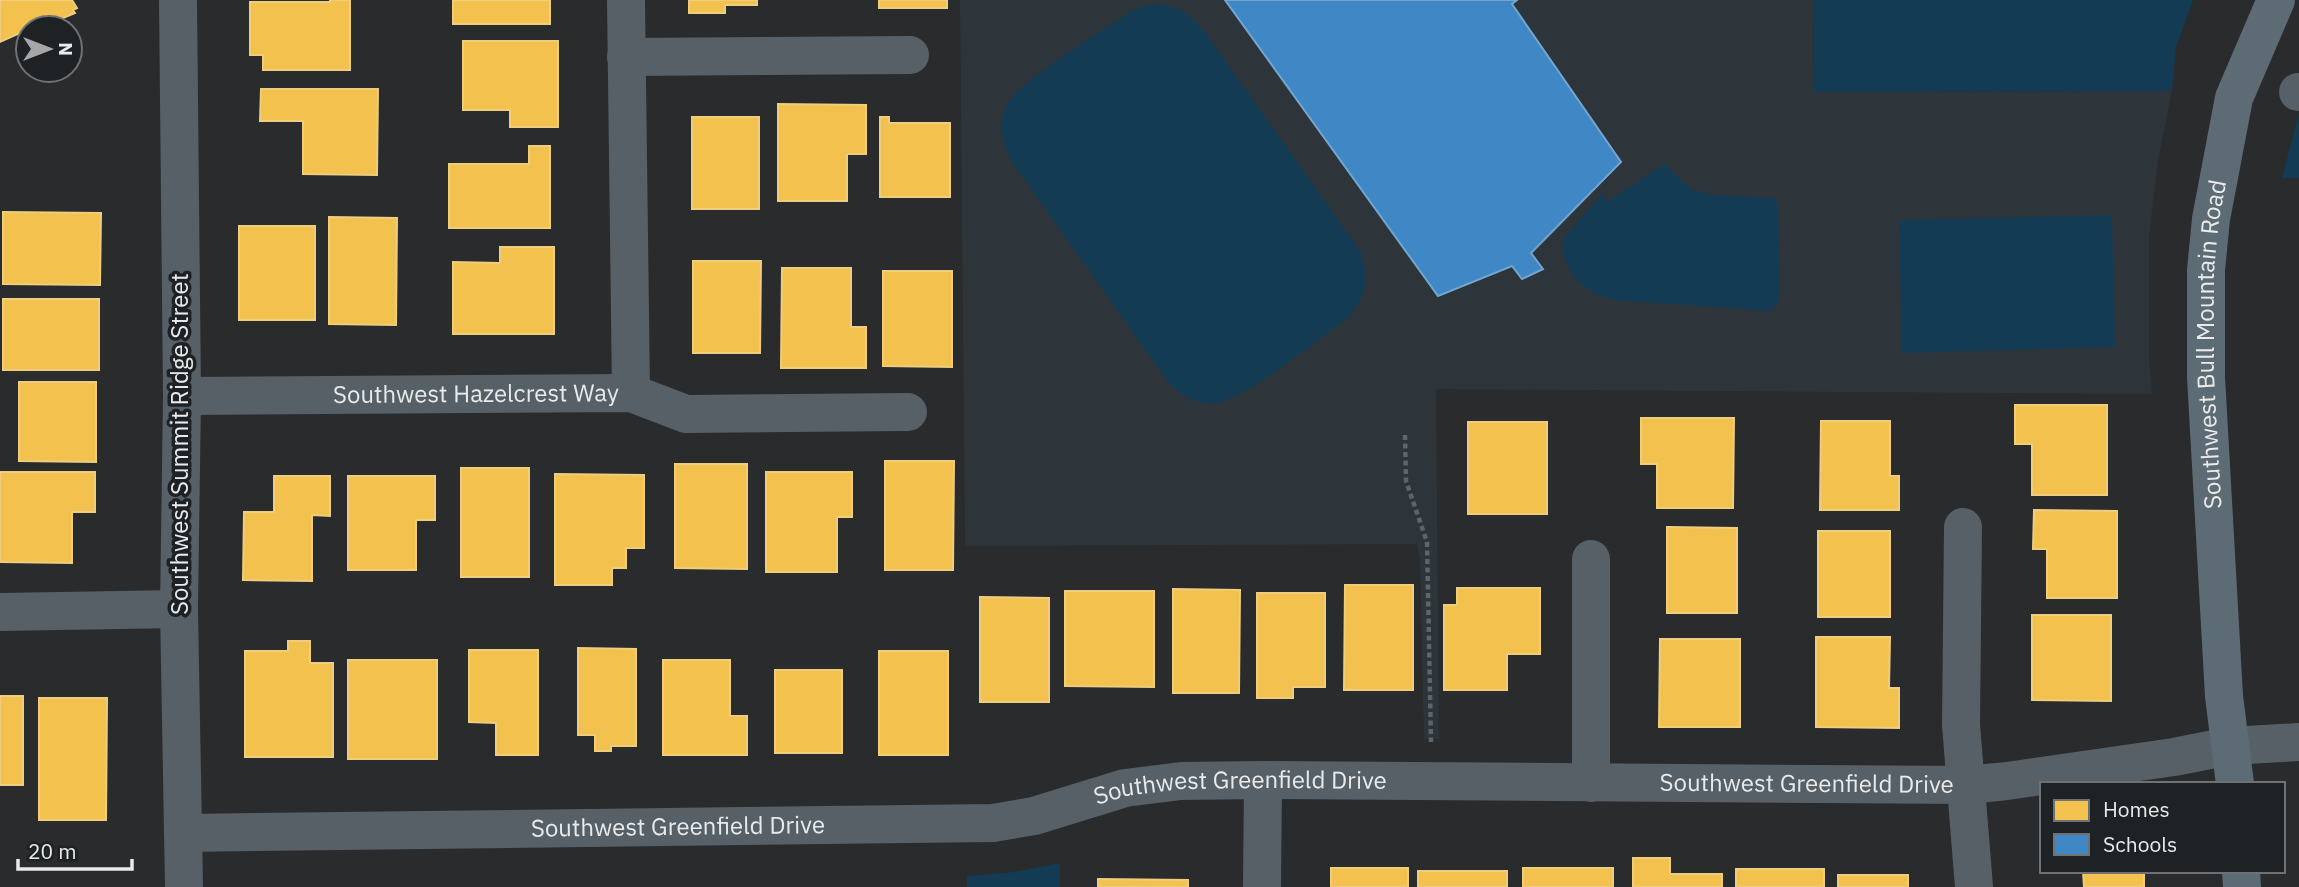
<svg xmlns="http://www.w3.org/2000/svg" width="2299" height="887" font-family="'IBM Plex Sans',sans-serif">
  <style>
    .built { fill: #2d353a }
    .green { fill: #133b53 }
    .homes { fill: #f2c14e; stroke: #efcd7d; stroke-width: 2 }
    .schools { fill: #3f88c5; stroke: #72a5d0; stroke-width: 2 }
    .lines { fill: none; stroke-linecap: round; stroke-linejoin: round }
    .path { stroke: #5e6468; stroke-width: 4.5; stroke-dasharray: 5 3.5; stroke-linecap: butt }
    .minor { stroke: #576067; stroke-width: 38 }
    .major { stroke: #5d6b74; stroke-width: 38 }
    .labels { text-anchor: middle; stroke-width: 7; stroke-linejoin: round; paint-order: stroke }
    .street-label { font-size: 24px; fill: #e8eaeb; stroke: #1f2224 }
  </style>
  <rect width="100%" height="100%" fill="#292b2c"/>
  <path class="built" d="M960,0h853l1,92 358,-1 -14,70 -9,74v125l3,34 -716,-5 3,350h-15l-4,-179 -3,-16 -452,2z"/>
  <path class="green" d="M1813,0h380l-17,47 -4,44 -358,1z
    M1152,4c22,0 37,8 50,24l154,217c15,25 12,50 -7,72 -26,19 -106,84 -133,86 -19,2 -35,-7 -48,-21l-158,-223c-8,-17 -12,-34 -4,-52 10,-25 101,-79 127,-97z
    M2299,113v65h-17z
    M1664,164l27,25 21,6 63,3 3,9 2,86 -1,7 -8,11 -157,-11c-30,-7 -52,-28 -52,-60l40,-46 6,8z
    M2112,215l3,132 -213,6 -3,-133z
    M1060,863v24h-93v-11l47,-4z"/>
  <path class="homes" d="M0,0h72l5,8 -4,2 2,3 -29,12 1,3h-19v8l-4,2 -2,-6 -22,10z
    M330,0h20v70h-87v-15h-13v-53h80z
    M453,0h97v24h-97z
    M689,0h68v5h-32v8h-36z
    M879,0h68v8h-68z
    M463,41h95v86h-48v-17h-47z
    M261,89h117l-1,86 -74,-1v-53h-43z
    M778,104l88,1v49h-19v47h-69z
    M692,117h67v92h-67z
    M880,117h9v6h61v74h-70z
    M529,146h21v82h-101v-64h80z
    M3,212l98,1 -1,72 -97,-1z
    M329,217l68,1 -1,107 -67,-1z
    M239,226h76v94h-76z
    M500,247h54v87h-101v-72l47,1z
    M693,261h68l-1,92h-67z
    M782,268h69v59h15v41h-85z
    M883,271h69v96l-69,-1z
    M3,299h96v71h-96z
    M19,382h77v80l-77,-1z
    M2015,405h92v90h-75v-51h-17z
    M1641,418h93l-1,90h-76v-44h-16z
    M1821,421h69v55h9v34h-79z
    M1468,422h79v92h-79z
    M885,461h69l-1,109h-68z
    M675,464h72v105l-72,-1z
    M461,468h68v109h-68z
    M0,472h95v40h-23v51l-72,-1z
    M766,472h86v45h-15v55h-71z
    M555,474l89,1v73h-18v20h-14v17h-57z
    M274,476h56v40l-18,-1v66l-69,-1 1,-68h30z
    M348,476h87v44h-19v50h-68z
    M2034,510l83,1v87h-70v-49h-14z
    M1667,527l70,1v85h-70z
    M1818,531h72v86h-72z
    M1345,585h68v105h-69z
    M1457,588h83v66h-33v36h-63v-85h13z
    M1173,589l67,1 -1,103h-66z
    M1065,591h89v96l-89,-1z
    M1257,593h68v94h-32v11h-36z
    M980,597l69,1v104h-69z
    M2032,615h79v86l-79,-1z
    M1816,637h74l-1,51h10v40l-83,-1z
    M1660,639h80v88h-81z
    M288,641h22v22h23v94h-88v-106h43z
    M578,648l58,1v97h-25v5h-16v-16h-17z
    M469,650h69v105h-42v-32l-27,-1z
    M879,651h69v104h-69z
    M348,660h89v99h-89z
    M663,660h67v56h17v39h-84z
    M775,670h67v83h-67z
    M0,696h23v89h-23z
    M39,698h68l-1,122h-67z
    M1633,858h37v16h52v13h-89z
    M1331,868h77v19h-77z
    M1523,868h90v19h-90z
    M1736,869h88v18h-88z
    M1418,871h89v16h-89z
    M2083,871h61v16h-60z
    M1838,875h70v12h-70z
    M1098,879l90,1v7h-90z"/>
  <path class="schools" d="M1225,0h292l-5,4 109,158 -90,91 12,16 -21,10 -10,-13 -74,30z"/>
  <g class="lines">
    <path class="path" d="M1405,435l1,46 21,61 4,200"/>
    <g class="minor">
      <path d="M178,0l4,396 -3,213 5,278"/>
      <path d="M626,0l5,393"/>
      <path d="M626,57l284,-2"/>
      <path d="M2298,92h1"/>
      <path id="s1" d="M182,396l449,-3 55,21 222,-2"/>
      <path d="M1963,527l-2,198 13,162"/>
      <path d="M0,612l179,-3"/>
      <path d="M1591,783v-224"/>
      <path id="s2" d="M183,833l810,-10 41,-7 91,-28 56,-7 82,-1 704,5 40,-4 167,-24 56,-11 69,-4"/>
      <path d="M1262,887l1,-107"/>
    </g>
    <g class="major">
      <path id="s3" d="M2235,784l-11,-88 -18,-319v-107l5,-51 23,-121 42,-98"/>
      <path d="M2241,871l1,16"/>
    </g>
  </g>
  <g class="labels">
    <g class="street-label">
      <text dy="8" stroke="none"><textPath href="#s3" startOffset="441">Southwest Bull Mountain Road</textPath></text>
      <text dy="8" stroke="none"><textPath href="#s1" startOffset="294">Southwest Hazelcrest Way</textPath></text>
      <text transform="translate(180 444) rotate(-90)" y="8">Southwest Summit Ridge Street</text>
      <text dy="8" stroke="none"><textPath href="#s2" startOffset="1629">Southwest Greenfield Drive</textPath></text>
      <text dy="8" stroke="none"><textPath href="#s2" startOffset="1062">Southwest Greenfield Drive</textPath></text>
      <text dy="8" stroke="none"><textPath href="#s2" startOffset="495">Southwest Greenfield Drive</textPath></text>
    </g>
  </g>
  <rect x="2040" y="782" width="245" height="91" fill="#1f2224" stroke="#6f7274" stroke-width="2"/>
  <rect x="2054" y="800" width="35" height="21" fill="#f2c14e" stroke="#6f7274" stroke-width="2"/>
  <text x="2103" y="817" font-size="21" fill="#e8eaeb">Homes</text>
  <rect x="2054" y="834" width="35" height="21" fill="#3f88c5" stroke="#6f7274" stroke-width="2"/>
  <text x="2103" y="852" font-size="21" fill="#e8eaeb">Schools</text>
  <g transform="translate(49 49) rotate(90)"><circle r="33" fill="#1f2224" stroke="#6f7274" stroke-width="2"/>
  <path d="M0-5L12 26L0 18L-12 26Z" fill="#a5a7a8"/>
  <text y="-10" font-size="19" font-weight="bold" text-anchor="middle" fill="#e8eaeb">N</text>
  </g>
  <path d="M18 859v10h114v-10" fill="none" stroke="#e8eaeb" stroke-width="3.5"/>
  <text x="28" y="859" font-size="21" fill="#e8eaeb" stroke="#1f2224" stroke-width="5" paint-order="stroke">20 m</text>
</svg>
